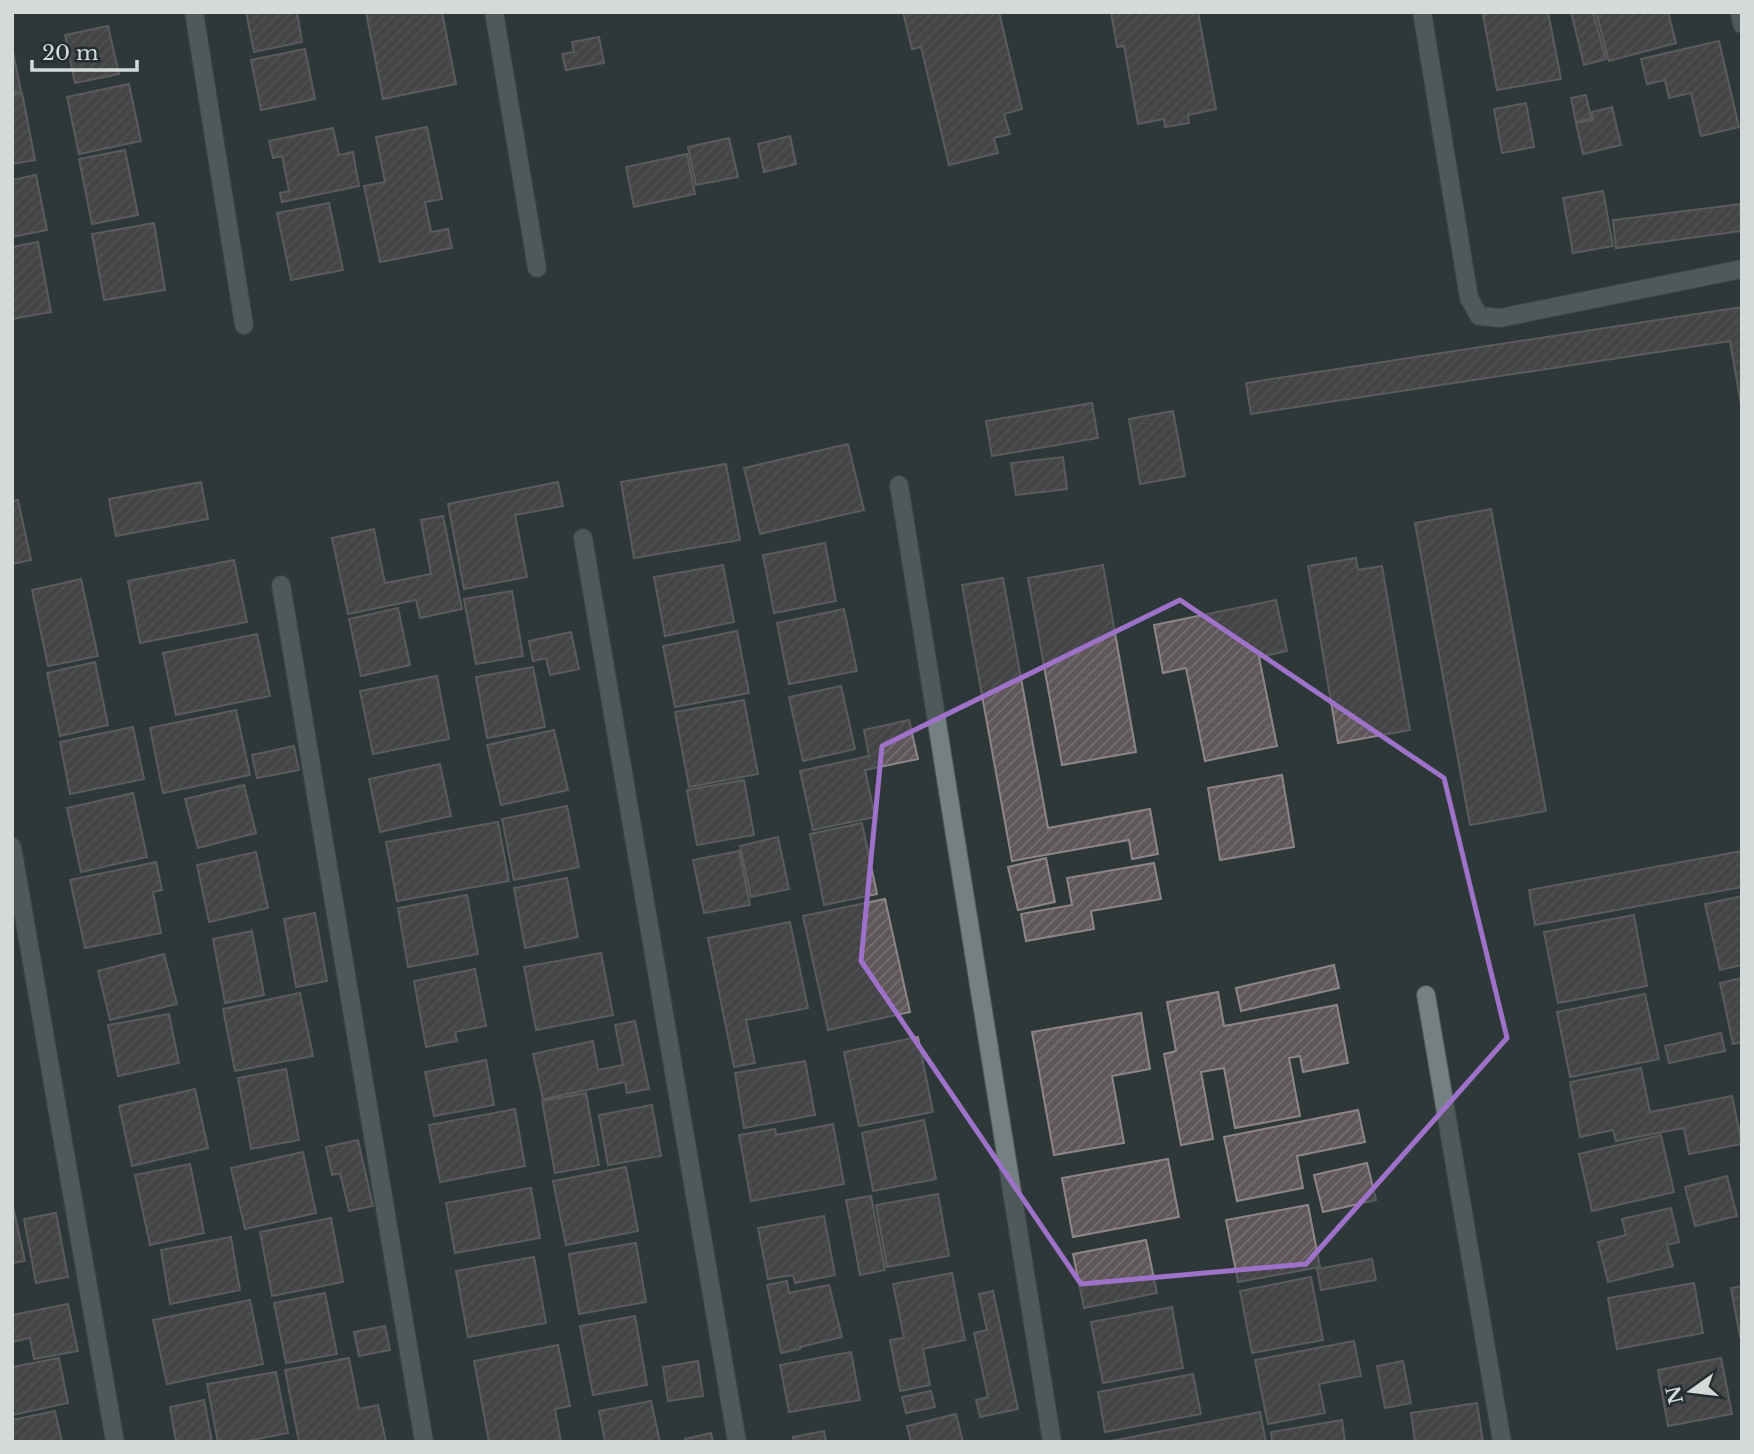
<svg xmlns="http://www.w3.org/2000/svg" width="1754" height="1454" font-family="'Libre Baskerville',serif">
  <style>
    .building { fill: url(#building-hatch); stroke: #8e8588; stroke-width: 2 }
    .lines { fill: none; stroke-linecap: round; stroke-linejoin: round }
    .minor-casing { stroke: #4c5454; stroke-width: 20 }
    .minor { stroke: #758080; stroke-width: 18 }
    .marked { fill: none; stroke: #9f72ca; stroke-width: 5; stroke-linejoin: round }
  </style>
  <defs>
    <pattern id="building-hatch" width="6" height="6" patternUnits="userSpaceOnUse" patternTransform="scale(1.75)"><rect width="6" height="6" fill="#5f5659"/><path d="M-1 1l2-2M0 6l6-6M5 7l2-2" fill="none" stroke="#756e70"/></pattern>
  </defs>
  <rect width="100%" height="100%" fill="#2f3839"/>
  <path class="building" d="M246,12h51l5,30 -48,10z
    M366,12h76l14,72 -73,15z
    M903,12h96l23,97 -18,5 6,20 -16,4 4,15 -49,12 -28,-118 -9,2z
    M1111,12h87l18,97 -28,6 1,8 -24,4 -1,-8 -26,5 -14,-78 -7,1z
    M1496,12h52l13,67 -64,11 -14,-75z
    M1571,12h22l13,47 -22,6z
    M1596,12h72l8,31 -67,18z
    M108,26l11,48 -44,9 -10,-48z
    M599,37l5,26 -38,7 -4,-16 12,-2 -2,-10z
    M1719,41l20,86 -38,9 -10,-43 -22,5 -4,-18 -18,4 -6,-25z
    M12,47l9,44 -9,2z
    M305,49l10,50 -54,11 -10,-50z
    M129,84l12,57 -62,13 -12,-57z
    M22,93l13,67 -23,4v-69z
    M1586,95l5,23 -15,4 -5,-24z
    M1526,103l8,44 -32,6 -8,-44z
    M1612,107l9,38 -38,9 -7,-31 17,-3 -1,-8z
    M427,127l15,72 -17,3 6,30 17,-3 4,19 -72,14 -16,-76 21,-4 -9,-45z
    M333,128l6,27 14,-3 6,34 -77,16 -2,-9 9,-2 -7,-35 -9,2 -4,-17z
    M790,136l6,28 -32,8 -6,-28z
    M729,138l9,39 -42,8 -8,-38z
    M125,150l13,65 -46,9 -13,-65z
    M687,154l8,40 -61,13 -8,-40z
    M36,175l11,55 -35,7v-57z
    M1603,191l10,55 -40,7 -10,-55z
    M329,203l14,67 -52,10 -14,-67z
    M1740,204l2,27 -126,17 -3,-28z
    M154,223l11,67 -61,10 -12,-66z
    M38,242l13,70 -39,7v-72z
    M1742,307v103l-12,-69 -479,73 -5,-31z
    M1092,403l6,35 -106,18 -6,-35z
    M1173,411l12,65 -45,8 -11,-65z
    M848,444l16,66 -104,24 -16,-66z
    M1063,457l4,32 -51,6 -5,-32z
    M726,464l14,76 -106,18 -13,-76z
    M201,482l7,37 -92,17 -7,-37z
    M558,482l5,24 -48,9 12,62 -63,12 -16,-85z
    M18,500l13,60 -19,4v-63z
    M1491,509l55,302 -76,14 -55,-302z
    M443,516l19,93 -42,9 -4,-18 -68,14 -16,-76 42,-9 11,54 46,-9 -10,-54z
    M825,543l11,58 -62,12 -11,-58z
    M1356,558l2,12 24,-4 28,164 -72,13 -30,-177z
    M234,560l13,62 -107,21 -12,-62z
    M723,565l11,57 -69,14 -11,-59z
    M1103,565l33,187 -74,13 -34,-187z
    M1003,578l45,250 102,-19 8,45 -26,5 -3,-19 -117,21 -50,-276z
    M81,579l17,77 -50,10 -16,-76z
    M512,591l11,65 -47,8 -12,-65z
    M1276,600l11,51 -28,6 18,89 -72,15 -19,-93 -23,5 -9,-48z
    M398,608l12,57 -49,11 -12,-57z
    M844,609l13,62 -68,13 -12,-61z
    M737,631l12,62 -74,14 -12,-61z
    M571,632l8,37 -29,6 -4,-17 -13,3 -4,-20z
    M257,634l13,62 -94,19 -13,-62z
    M95,662l13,63 -48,11 -13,-63z
    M533,667l12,60 -58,11 -11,-61z
    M437,676l12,63 -76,15 -13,-63z
    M841,686l14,63 -52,12 -14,-64z
    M744,700l14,74 -69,13 -14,-75z
    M236,710l14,65 -87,18 -13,-65z
    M909,720l9,39 -53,11 10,47 -62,13 -13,-59 69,-15 -5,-26z
    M133,727l11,52 -74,15 -10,-52z
    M554,730l14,60 -67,15 -14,-60z
    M294,746l5,24 -42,8 -5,-23z
    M440,764l11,52 -71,16 -11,-53z
    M1282,775l12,72 -74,13 -12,-72z
    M744,780l10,55 -57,10 -10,-55z
    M244,785l12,48 -58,15 -13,-49z
    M133,793l14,64 -66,15 -14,-64z
    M567,806l12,61 -65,13 -12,-61z
    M498,822l11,59 -112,20 -11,-59z
    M862,823l15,71 -53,11 -14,-71z
    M778,837l11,52 -38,8 -11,-51z
    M739,851l11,54 -46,8 -11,-53z
    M1742,851v36l-207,38 -6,-35z
    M256,852l12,56 -59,14 -12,-57z
    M1046,858l9,44 -37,8 -10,-43z
    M156,862l6,28 -9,2 8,41 -76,15 -15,-68z
    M1154,863l7,36 -70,12 3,18 -68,12 -5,-27 51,-9 -5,-27z
    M567,878l11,59 -53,11 -11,-60z
    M467,895l11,59 -70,13 -10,-59z
    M1742,896v69l-22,5 -15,-66z
    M885,899l25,113 -82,18 -25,-114z
    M315,913l12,68 -31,6 -12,-68z
    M1634,915l13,71 -89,17 -14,-71z
    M790,922l18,86 -62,12 9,43 -21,4 -26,-129z
    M252,931l12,64 -39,8 -12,-64z
    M601,953l12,62 -77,15 -12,-63z
    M164,954l13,50 -67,16 -12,-49z
    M1334,965l5,23 -98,23 -5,-23z
    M475,969l11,57 -31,6 2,9 -31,6 -12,-66z
    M1742,978v64l-9,2 -13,-61z
    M1218,992l6,34 113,-21 11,58 -45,9 -3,-16 -11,2 11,58 -65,12 -11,-60 -23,4 12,67 -32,6 -17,-91 12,-3 -9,-49z
    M300,993l13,63 -78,15 -12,-62z
    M1645,994l14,65 -89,18 -13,-65z
    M1141,1013l9,56 -38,7 12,67 -70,12 -22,-123z
    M169,1014l10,49 -61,13 -10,-51z
    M635,1021l14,68 -22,4 -2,-11 -82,17 -10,-45 60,-13 5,29 25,-5 -8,-40z
    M1721,1033l4,18 -56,12 -4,-17z
    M918,1037l15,75 -74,14 -15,-74z
    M486,1060l8,45 -60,11 -9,-44z
    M805,1061l10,54 -71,13 -9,-55z
    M1641,1068l9,44 82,-16 10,48 -53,10 -5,-26 -68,13 -3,-11 -33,7 -10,-55z
    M286,1069l13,71 -48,9 -13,-71z
    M195,1089l13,59 -76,18 -13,-60z
    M586,1093l13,72 -44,8 -13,-72z
    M652,1105l9,51 -53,9 -9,-50z
    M515,1109l10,57 -85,16 -11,-57z
    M1358,1110l7,32 -68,14 6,32 -66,13 -13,-64z
    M924,1120l12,59 -63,12 -11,-58z
    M833,1124l11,60 -93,17 -12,-66 36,-6 1,6z
    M1661,1135l13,57 -82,19 -13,-57z
    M358,1140l15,66 -24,5 -9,-38 -8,2 -6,-28z
    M303,1152l13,61 -71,16 -14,-61z
    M1168,1159l11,58 -106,20 -11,-59z
    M1367,1163l9,37 -53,12 -9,-37z
    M190,1164l14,69 -54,12 -15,-70z
    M626,1167l12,64 -72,14 -13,-64z
    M1727,1176l10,40 -42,10 -10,-39z
    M531,1188l9,50 -85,15 -9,-50z
    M938,1194l11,62 -62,11 -11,-62z
    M871,1196l14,74 -25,5 -14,-75z
    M12,1202l13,59 -13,2z
    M1308,1205l12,62 -82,15 -12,-62z
    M1671,1208l8,34 -12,3 6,21 -65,16 -10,-40 28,-7 -4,-16z
    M56,1213l12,64 -32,6 -12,-64z
    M824,1216l11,59 -40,8 -2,-8 -25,4 -10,-51z
    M331,1218l12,64 -71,14 -12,-64z
    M231,1237l9,53 -70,14 -9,-54z
    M1146,1240l11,53 -73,15 -11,-54z
    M636,1243l10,59 -67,12 -10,-60z
    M534,1257l12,66 -78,14 -12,-66z
    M1372,1259l4,21 -55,10 -4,-21z
    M952,1273l13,67 -42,9 7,36 -30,6 -10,-51 14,-2 -11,-54z
    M1311,1277l12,63 -71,13 -12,-62z
    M787,1281l2,12 40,-8 13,52 -42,10v2l-19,4 -14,-68z
    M1694,1283l9,50 -86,16 -9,-51z
    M1742,1286v51h-2l-9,-49z
    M993,1291l25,118 -38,8 -4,-17 12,-3 -14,-64 13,-3 -8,-36z
    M325,1293l12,61 -51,9 -12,-60z
    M250,1300l13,64 -96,20 -14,-64z
    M68,1304l10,47 -44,8 -4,-21 -18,4v-27z
    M1172,1307l11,61 -80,15 -12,-61z
    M635,1316l12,69 -54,10 -13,-69z
    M385,1326l5,24 -31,6 -5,-24z
    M1354,1341l7,35 -42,8 6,29 -57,11 -13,-64z
    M558,1345l12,61 -15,3 6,33h-72l-15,-81z
    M851,1352l9,48 -71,12 -9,-47z
    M59,1358l9,45 -56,12v-48z
    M349,1358l10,51 19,-4 8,37h-87l-14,-72z
    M1721,1358l11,56 -64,12 -10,-56z
    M698,1361l5,35 -35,5 -5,-34z
    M1403,1361l8,42 -26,5 -8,-42z
    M276,1372l12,61 -45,9h-25l-11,-58z
    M1193,1374l8,40 -96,18 -7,-40z
    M931,1391l4,16 -29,6 -4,-16z
    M204,1400l8,42h-36l-6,-35z
    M651,1401l9,41h-55l-6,-31z
    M1477,1403l6,39h-68l-4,-29z
    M55,1411l7,31h-50v-22z
    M1260,1412l6,30h-160z
    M956,1414l7,28h-52l-4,-16z
    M1342,1420l3,22h-73l-1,-10z
    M824,1431l2,11h-32l-1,-5z
    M711,1433l2,9h-27l-1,-3z"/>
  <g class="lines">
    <defs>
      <path id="minor" d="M194,12l50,313
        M494,12l43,256
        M1422,12l47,286 10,18 21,2 242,-49
        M1740,12l2,12
        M899,485l153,957
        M583,538l154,904
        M281,585l143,857
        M12,847l103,595
        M1426,995l76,447"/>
    </defs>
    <use href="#minor" class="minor-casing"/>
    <use href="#minor" class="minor"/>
  </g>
  <path d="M0 0H1754V1454H0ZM1180,600l264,178 63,260 -201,226 -225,20 -220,-323 21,-215z" fill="#2f3839" fill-opacity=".55" fill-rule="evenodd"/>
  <path class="marked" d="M1180,600l264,178 63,260 -201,226 -225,20 -220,-323 21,-215z"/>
  <rect width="1754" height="1454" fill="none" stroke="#d4dada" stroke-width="28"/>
  <g transform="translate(1691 1391) rotate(256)" stroke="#252e2f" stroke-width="5" paint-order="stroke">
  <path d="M0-5L12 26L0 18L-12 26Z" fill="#d4dada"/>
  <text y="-10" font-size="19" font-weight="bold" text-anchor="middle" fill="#d4dada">N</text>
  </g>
  <path d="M32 60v10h105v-10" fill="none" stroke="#d4dada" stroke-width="3.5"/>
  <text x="42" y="60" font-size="21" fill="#d4dada" stroke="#252e2f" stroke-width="5" paint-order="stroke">20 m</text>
</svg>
